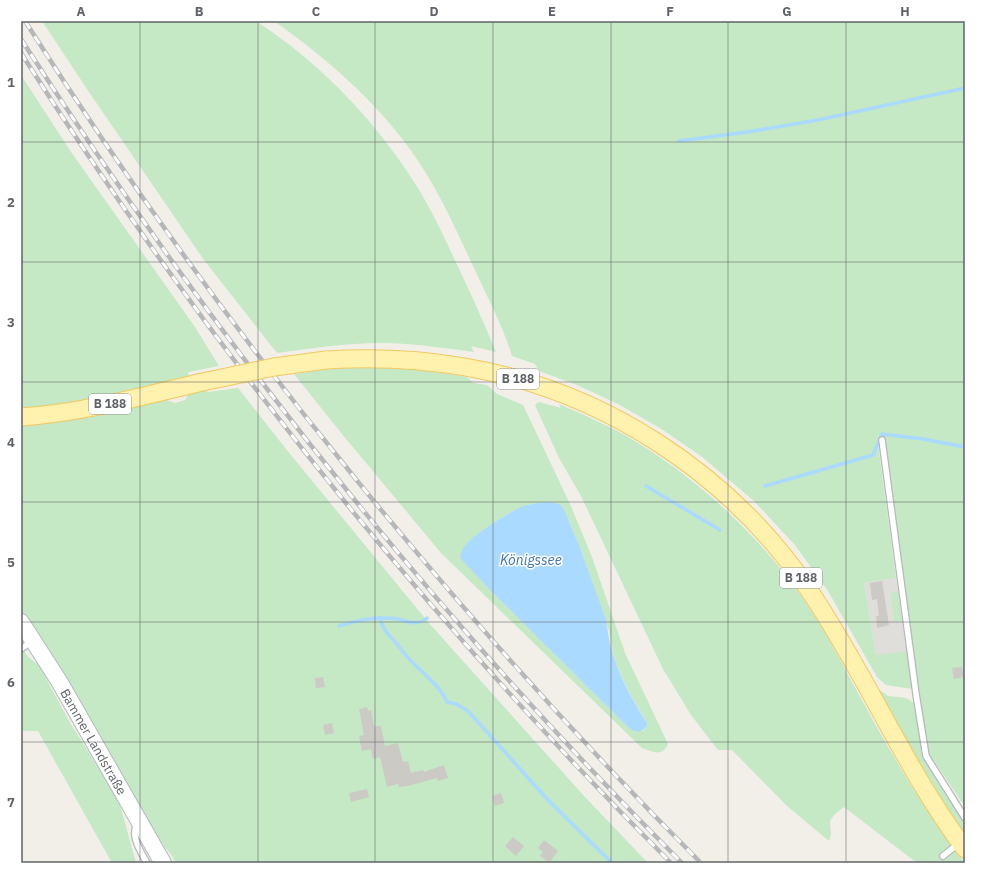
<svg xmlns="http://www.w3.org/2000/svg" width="986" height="884" font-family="'IBM Plex Sans',sans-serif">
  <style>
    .industrial { fill: #e0deda }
    .green { fill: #c5e8c5; fill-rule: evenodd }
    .water { fill: #aadaff }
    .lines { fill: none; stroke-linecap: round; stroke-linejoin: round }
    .stream { stroke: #aadaff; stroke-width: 3.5 }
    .building { fill: #cccac5 }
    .service-casing { stroke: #b5b8bc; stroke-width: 8 }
    .secondary-casing { stroke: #b6babf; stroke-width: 18 }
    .primary-casing { stroke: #f2c960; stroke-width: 19 }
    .service { stroke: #fff; stroke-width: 5.5 }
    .secondary { stroke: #fff; stroke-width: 16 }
    .primary { stroke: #fff2af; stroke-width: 17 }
    .rail-casing { stroke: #b6b7b8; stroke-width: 4.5 }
    .rail { stroke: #fff; stroke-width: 3; stroke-dasharray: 9; stroke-linecap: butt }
    .primary-bridge-casing { stroke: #f2c960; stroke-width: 19; stroke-linecap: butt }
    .primary-bridge { stroke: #fff2af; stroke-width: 17 }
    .grid { fill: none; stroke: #5f6368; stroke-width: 1; stroke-opacity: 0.55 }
    .labels { text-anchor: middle; stroke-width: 3; stroke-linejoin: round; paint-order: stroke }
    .shield { fill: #fff; stroke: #8f9295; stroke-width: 1 }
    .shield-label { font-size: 12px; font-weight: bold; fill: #5f6368 }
    .street-label { font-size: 13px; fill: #5f6368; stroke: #fff }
    .water-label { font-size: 14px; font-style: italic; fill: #4174aa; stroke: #fff }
    .neatline { fill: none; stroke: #5f6368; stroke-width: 1.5 }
    .grid-label { font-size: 13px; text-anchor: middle; font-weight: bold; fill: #5f6368 }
  </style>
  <rect width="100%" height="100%" fill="#f1efe8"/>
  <path class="industrial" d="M896,578l2,13 -8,1 4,30 8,-1 5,30 -31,5 -12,-73z"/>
  <path class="green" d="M42,21h214c67,44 123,103 165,172 11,19 21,39 30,59 16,33 31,66 45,100l-25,-6 3,6c-29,-4 -57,-8 -86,-9 -37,-1 -74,5 -111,10l-73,-93 -113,-165z
    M274,21h691v786l-37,-55 -45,-309 -5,1 18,134 -32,5 12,72 31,-4 5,38 -26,-4 -9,-8 -49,-86 -33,-46 -41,-44 -53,-45 -41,-28 -42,-24 -41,-19 -38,-14 -4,-7 -23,-8c-9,-30 -24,-57 -37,-86 -19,-40 -37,-82 -63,-118 -37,-52 -86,-94 -138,-131z
    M21,75l50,77 124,175 24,39 -31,6 1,6 -103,24 -65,8z
    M346,367h40l38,3 43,7 6,6 14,2 10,9 26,11 47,99 22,53 33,96 43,91c-6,13 -15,8 -26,4l-201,-195 -99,-119 -48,-60zM544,502l12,1 9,9 14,33 30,86c3,34 21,63 38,92v3l-4,5 -14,-3 -135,-134 -33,-36c0,-17 47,-46 62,-52 7,-2 14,-3 21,-4z
    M238,388l48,61 142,173 156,174 64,67h-472l-4,-7 -17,-21 -102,-177 -32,-48v-185l44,-5 47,-8 51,-13 12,4 10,-3 3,-5 16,-5 4,2z
    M539,402l22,6 -2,-4c30,13 60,26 87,44 62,40 116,92 158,152 21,30 38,63 55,95 32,58 65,116 106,168h-48l-73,-56 -10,8 -4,6 1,13 -2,7 -42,-35 -55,-56h-14l-27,-35 -28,-46 -82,-173 -22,-38 -24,-53z
    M898,591l4,30 -8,1 -4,-30z
    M21,645l7,12 11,8 30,56 50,80 17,62h-24l-74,-132h-17z
    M874,686l14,10 18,2 8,5 10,56 41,66v12l-11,-16z"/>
  <path class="water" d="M544,502l12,1 6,3 3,6 14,33 27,75c2,9 2,18 5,27 7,28 21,52 36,76v3c-6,7 -11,7 -18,2l-135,-134 -34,-36c1,-5 2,-8 5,-12 8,-11 44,-34 58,-40 7,-2 14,-3 21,-4z"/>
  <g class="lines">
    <path class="stream" d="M679,141l68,-9 71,-12 147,-32
      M646,486l74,44
      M765,486l108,-31 9,-21 41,5 42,8
      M380,618c3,12 8,16 16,25 6,7 10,13 16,19 13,13 28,24 35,40l9,2 12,7 80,89 64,63
      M339,626c14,-4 26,-8 40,-8 6,0 13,0 19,1 12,3 19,7 29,-1"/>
  </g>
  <path class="building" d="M882,581l7,44 -12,3 -1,-12h3l-2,-17 -5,1 -2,-17z
    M962,667l2,10 -10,2 -2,-11z
    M323,677l2,10 -9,1 -1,-10z
    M367,707l1,4 3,-1 3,16h7l4,20 13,-3 5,19 5,-1 3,12 12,-3 1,2 20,-7 4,13 -10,3 -1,-3 -29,8 -9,1 -1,-3 -11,3 -7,-30 -7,2 -2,-10 -9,2 -3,-15 5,-1 -5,-26z
    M332,723l2,10 -9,2 -2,-10z
    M367,789l2,8 -18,5 -2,-9z
    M501,793l3,10 -9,3 -3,-10z
    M513,837l11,9 -8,10 -11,-10z
    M544,840l14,11 -9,12 -9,-7 3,-4 -5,-4z"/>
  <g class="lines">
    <defs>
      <path id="service" d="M882,440l34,254 10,62 39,62
        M21,649l11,-8
        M137,824c-7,12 4,28 10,39
        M943,856l15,-12"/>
      <g id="secondary">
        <path id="s1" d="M21,622l38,59 104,182"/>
      </g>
      <path id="primary" d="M326,360c47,-3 93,-1 139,7 140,24 267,108 346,226 56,83 94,176 154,256
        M21,417c60,-4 119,-20 177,-34"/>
    </defs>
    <use href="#service" class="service-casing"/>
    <use href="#secondary" class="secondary-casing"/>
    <use href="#primary" class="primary-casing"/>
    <use href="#service" class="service"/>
    <use href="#secondary" class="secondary"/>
    <use href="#primary" class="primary"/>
    <defs>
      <path id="rail" d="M25,21c102,161 214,315 334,462 108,132 221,259 342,380
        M21,39c191,297 411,574 661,824
        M21,53c186,292 405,565 650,810"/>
    </defs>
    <use href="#rail" class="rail-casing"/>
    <use href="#rail" class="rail"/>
    <defs>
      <path id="primary-bridge" d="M198,383l76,-16 52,-7"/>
    </defs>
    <use href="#primary-bridge" class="primary-bridge-casing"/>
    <use href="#primary-bridge" class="primary-bridge"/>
  </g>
  <path class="grid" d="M140,21v842M258,21v842M375,21v842M493,21v842M611,21v842M728,21v842M846,21v842M21,142h944M21,262h944M21,382h944M21,502h944M21,622h944M21,742h944"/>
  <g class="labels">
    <g class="shield">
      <rect x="497" y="369" width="42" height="20" rx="3"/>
      <rect x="89" y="394" width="42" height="20" rx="3"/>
      <rect x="780" y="568" width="42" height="20" rx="3"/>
    </g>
    <g class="shield-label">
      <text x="518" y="383">B 188</text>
      <text x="110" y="408">B 188</text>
      <text x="801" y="582">B 188</text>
    </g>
    <g class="street-label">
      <text dy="5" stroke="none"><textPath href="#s1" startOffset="140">Bammer Landstraße</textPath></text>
    </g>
    <g class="water-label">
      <text x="531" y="565">Königssee</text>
    </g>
  </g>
  <rect width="986" height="884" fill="none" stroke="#ffffff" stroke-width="44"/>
  <rect x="22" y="22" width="942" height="840" class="neatline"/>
  <g class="grid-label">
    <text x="81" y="16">A</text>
    <text x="199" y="16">B</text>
    <text x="316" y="16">C</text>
    <text x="434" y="16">D</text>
    <text x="552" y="16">E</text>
    <text x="670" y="16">F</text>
    <text x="787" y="16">G</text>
    <text x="905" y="16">H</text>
    <text x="11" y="87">1</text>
    <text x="11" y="207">2</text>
    <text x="11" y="327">3</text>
    <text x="11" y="447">4</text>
    <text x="11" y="567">5</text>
    <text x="11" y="687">6</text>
    <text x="11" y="807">7</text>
  </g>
</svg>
